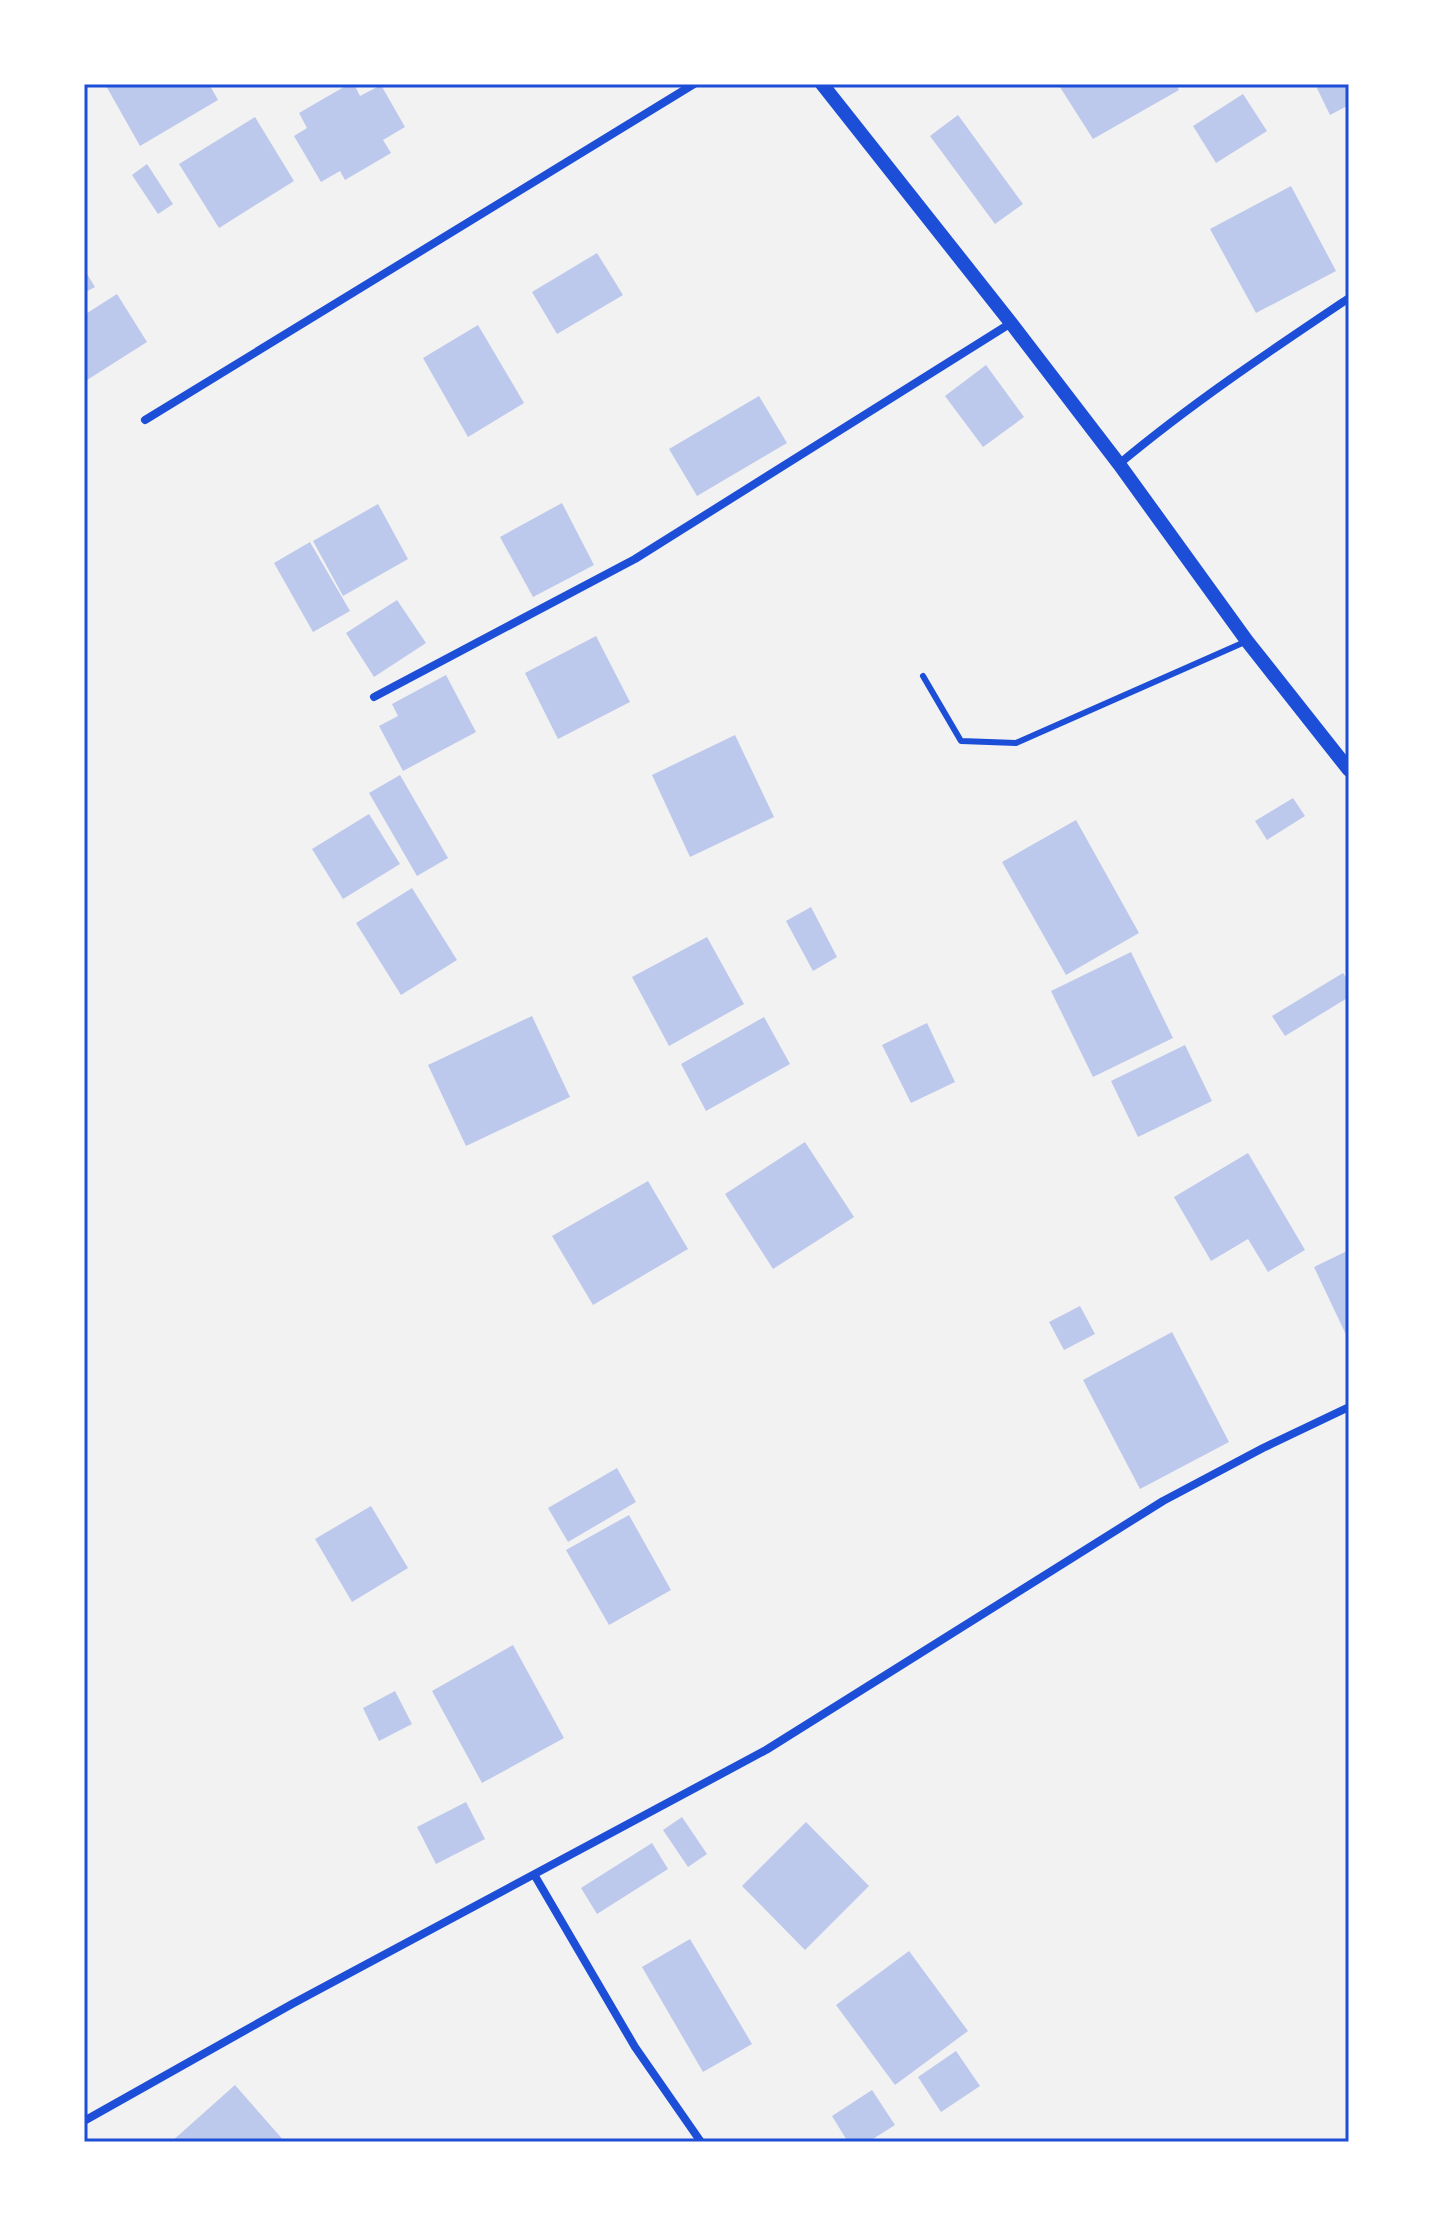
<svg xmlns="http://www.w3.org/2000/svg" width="1433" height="2226" font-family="'DM Sans',sans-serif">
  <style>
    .building { fill: #bdc9ec }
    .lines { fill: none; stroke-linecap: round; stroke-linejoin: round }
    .service { stroke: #1d4ed8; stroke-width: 6 }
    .minor { stroke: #1d4ed8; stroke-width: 8 }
    .tertiary { stroke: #1d4ed8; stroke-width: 14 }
    .neatline { fill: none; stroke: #1d4ed8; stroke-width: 3 }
  </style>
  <rect width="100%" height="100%" fill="#f2f2f2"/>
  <path class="building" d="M105,84h104l9,16 -78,46z
    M349,84h5l6,12 21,-11 24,42 -22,13 8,13 -46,27 -5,-9 -19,11 -27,-46 13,-8 -8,-15z
    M1058,84h118l3,6 -86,49z
    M1315,84h34v21l-19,10z
    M1243,94l24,37 -51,32 -23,-37z
    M958,115l65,89 -28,20 -65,-88z
    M255,117l39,64 -75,47 -40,-64z
    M147,164l26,40 -15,10 -26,-39z
    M1291,186l45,85 -80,42 -46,-84z
    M597,253l26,42 -66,39 -25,-42z
    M84,269l11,18 -11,6z
    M117,294l30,48 -60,38 -3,-6v-59z
    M478,325l46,78 -56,34 -45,-79z
    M986,365l38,52 -41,30 -38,-51z
    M759,396l28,47 -90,53 -28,-47z
    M562,503l32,62 -61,32 -33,-60z
    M378,504l30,55 -65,37 -30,-55z
    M310,542l40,69 -37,21 -39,-69z
    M397,600l29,43 -52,34 -28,-44z
    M596,636l34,66 -72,37 -33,-66z
    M446,675l30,57 -73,39 -24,-45 19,-10 -6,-12z
    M735,735l39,82 -84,40 -38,-82z
    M400,775l48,83 -31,18 -48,-83z
    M1293,798l12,18 -38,24 -12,-19z
    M369,814l31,50 -57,35 -31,-50z
    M1076,820l63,113 -73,42 -64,-113z
    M412,888l45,72 -56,35 -45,-72z
    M811,907l26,50 -24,14 -27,-50z
    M707,937l37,67 -75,42 -37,-69z
    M1131,952l42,86 -80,39 -42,-86z
    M1343,973l6,9v15l-64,39 -13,-20z
    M532,1016l38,81 -104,49 -38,-81z
    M764,1017l26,47 -84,47 -25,-47z
    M927,1023l28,59 -44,21 -29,-58z
    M1185,1045l27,56 -74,36 -27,-56z
    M805,1142l49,75 -81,52 -48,-75z
    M1248,1153l57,97 -37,22 -20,-33 -37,22 -37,-64z
    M648,1181l40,68 -95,56 -41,-69z
    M1349,1250v91l-35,-74z
    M1080,1306l15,28 -31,16 -15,-28z
    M1172,1332l57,110 -89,47 -57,-109z
    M617,1468l19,34 -68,40 -20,-34z
    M371,1506l37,62 -56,34 -37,-63z
    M629,1515l42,75 -62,35 -43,-75z
    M513,1645l51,93 -82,45 -50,-92z
    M395,1691l17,33 -33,17 -16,-33z
    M466,1802l19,37 -49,25 -19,-37z
    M682,1817l25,37 -19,13 -25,-37z
    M806,1822l63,64 -64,64 -63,-64z
    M652,1843l16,26 -71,45 -16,-26z
    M690,1939l62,105 -49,28 -61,-105z
    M909,1951l59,80 -73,54 -59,-80z
    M956,2051l24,35 -39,26 -23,-35z
    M235,2085l50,57h-114z
    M872,2090l23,35 -27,17h-20l-16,-26z"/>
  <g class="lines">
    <path class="service" d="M923,676l38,65 55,2 231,-102"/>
    <path class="minor" d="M145,420l549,-336
      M1119,464c73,-61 151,-113 230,-166
      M374,697l261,-138 376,-236
      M535,1876l100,171 66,95
      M84,2121l208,-117 474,-254 397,-249 100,-53 86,-41"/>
    <path class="tertiary" d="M822,84l189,239 108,141 128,177 102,129"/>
  </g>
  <rect width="1433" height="2226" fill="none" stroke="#ffffff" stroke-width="172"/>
  <rect x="86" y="86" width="1261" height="2054" class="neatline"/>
</svg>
